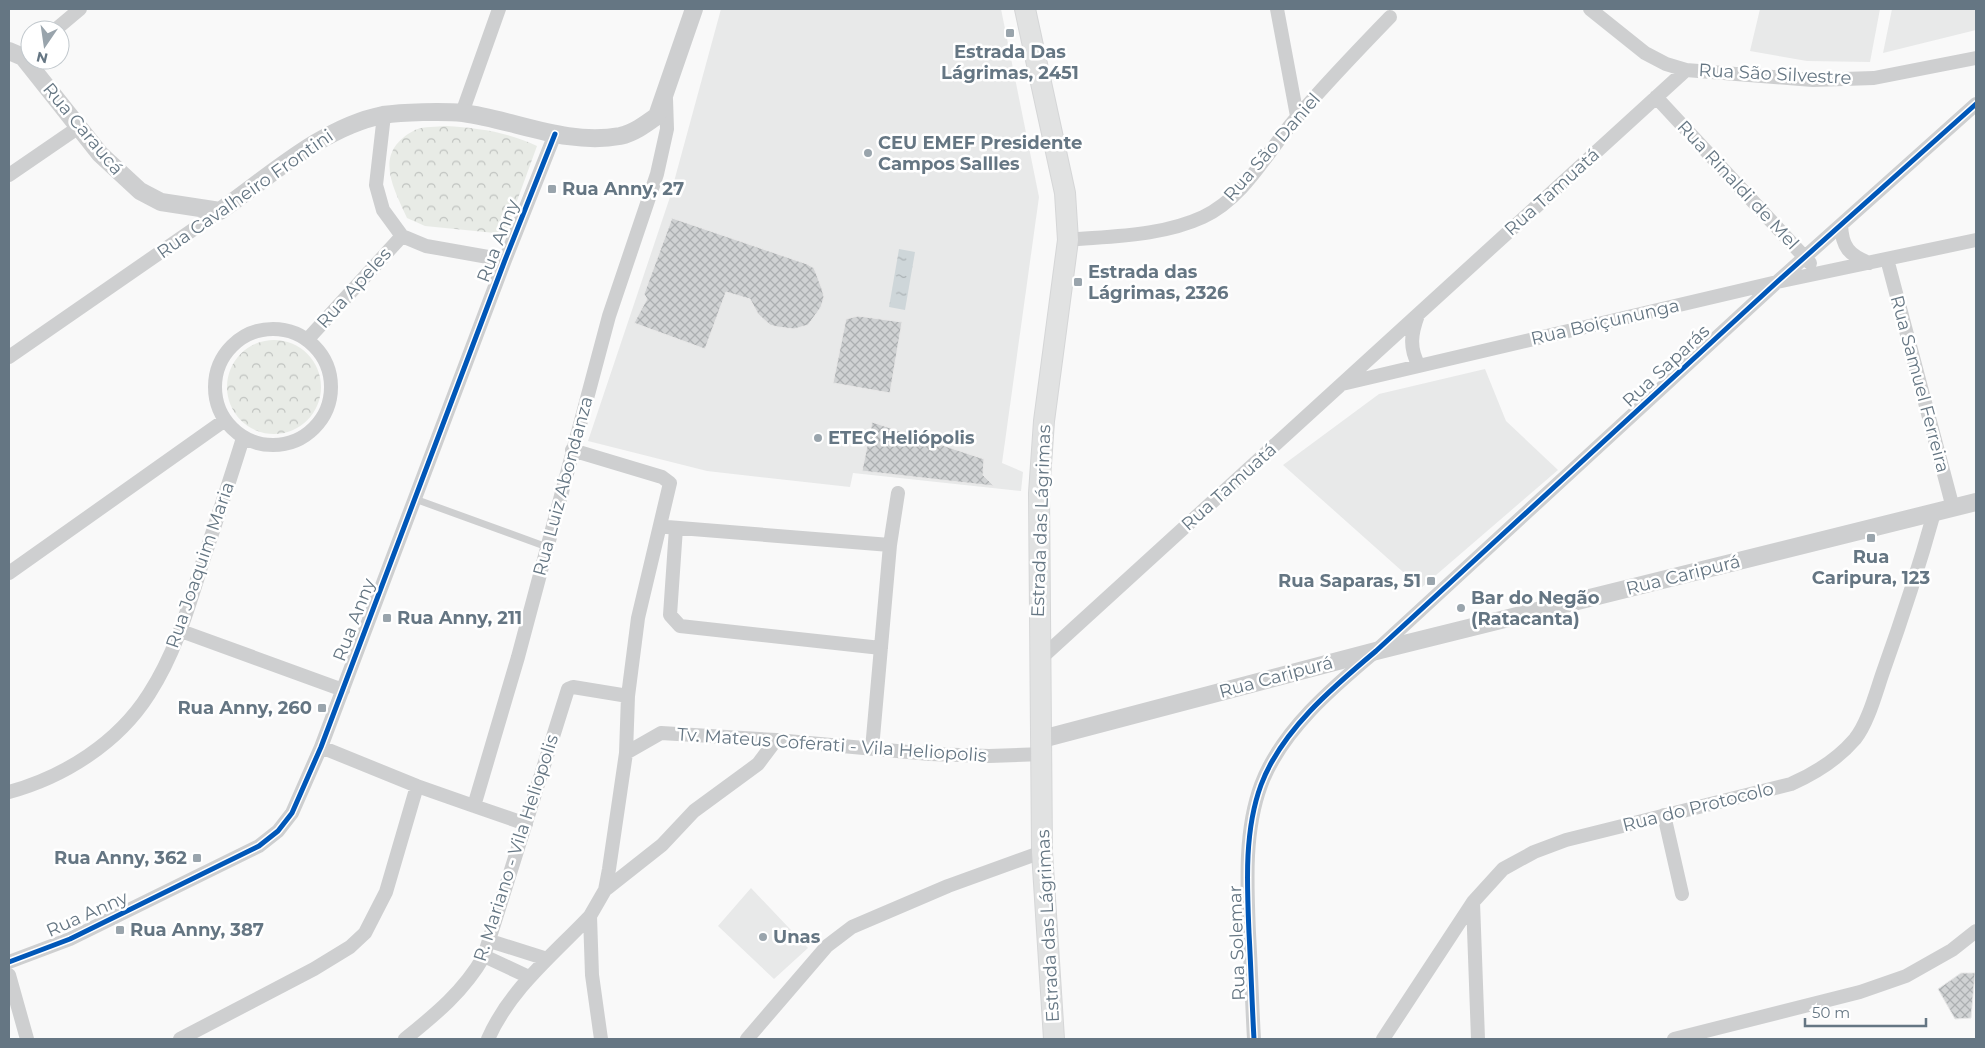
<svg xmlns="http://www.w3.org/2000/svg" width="1985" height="1048" font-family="Montserrat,sans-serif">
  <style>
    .built { fill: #e8e9e9 }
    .forest { fill: url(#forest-crowns) }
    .water { fill: url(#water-ripples) }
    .building { fill: url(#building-cross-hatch); stroke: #e8e8e8 }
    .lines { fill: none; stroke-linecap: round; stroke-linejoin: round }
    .secondary-casing { stroke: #d5d6d7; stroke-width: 22 }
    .service { stroke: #cecfd0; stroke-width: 7 }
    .minor { stroke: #cecfd0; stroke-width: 14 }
    .tertiary { stroke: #cecfd0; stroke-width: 18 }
    .secondary { stroke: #e1e2e2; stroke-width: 20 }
    .cycleway-casing { stroke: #fff; stroke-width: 8 }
    .cycleway { stroke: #0057b8; stroke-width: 5 }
    .poi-dot { fill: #99a4ac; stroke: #fff; stroke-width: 2 }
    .labels { text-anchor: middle; stroke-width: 5; stroke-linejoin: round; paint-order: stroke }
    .poi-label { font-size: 18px; font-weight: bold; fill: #657683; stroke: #fff; text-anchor: start }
    .street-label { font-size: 18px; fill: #657683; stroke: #fff }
  </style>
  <defs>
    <pattern id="forest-crowns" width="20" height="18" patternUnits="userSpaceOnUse" patternTransform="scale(1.25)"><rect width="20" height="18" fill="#e8ebe6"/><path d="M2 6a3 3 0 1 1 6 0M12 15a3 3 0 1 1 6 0" fill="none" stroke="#c0c3c0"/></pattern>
    <pattern id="water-ripples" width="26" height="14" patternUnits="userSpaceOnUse" patternTransform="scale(1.25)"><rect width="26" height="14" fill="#ced6d9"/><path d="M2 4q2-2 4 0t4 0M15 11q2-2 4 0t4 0" fill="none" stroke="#abb2b5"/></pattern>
    <pattern id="building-cross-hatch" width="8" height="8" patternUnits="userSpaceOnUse" patternTransform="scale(1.25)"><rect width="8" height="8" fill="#d0d2d3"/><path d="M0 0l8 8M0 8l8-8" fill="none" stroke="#acafb1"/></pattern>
  </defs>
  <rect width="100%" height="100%" fill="#f9f9f9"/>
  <path class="built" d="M721,9h280l38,188 -37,266 21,9 -2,19 -168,-18 -3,14 -143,-16 -119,-30 81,-241z
    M1760,9h120l-10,53 -63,-1 -57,-10z
    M1892,9h84v21l-93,23z
    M1485,369l21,52 52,49 -137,118 -138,-123 96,-71z
    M751,888l57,60 -34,31 -56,-53z"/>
  <path class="forest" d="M446,126c32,2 62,6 91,20l-32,88 -80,-8 -18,-8c-15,-33 -34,-66 8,-88 9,-4 22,-3 31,-4z
    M227 387a47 47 0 1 1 94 0a47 47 0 1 1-94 0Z"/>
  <path class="water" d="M899,249l16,3 -10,58 -16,-3z"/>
  <path class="building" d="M672,218l135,46 7,4 8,21 2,8 -3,10 -13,18 -14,4 -16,-2 -8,-2 -12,-11 -8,-15 -24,-7 -21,57 -71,-26 13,-24 -3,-5z
    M858,316l44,6 -12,71 -57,-10 13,-64z
    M872,422l112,37 -1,16 11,11 -132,-15z
    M1961,973h14l-4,45 -16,1 -17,-30z"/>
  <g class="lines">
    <defs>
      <path id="secondary" d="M1025,9l40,184 3,47 -24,181 -5,72 3,359 12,187"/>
    </defs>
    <use href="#secondary" class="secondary-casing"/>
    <path class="service" d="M415,499l132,48"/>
    <path class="minor" d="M1277,9l20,107
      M1590,9l55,44 21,11 20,6 127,10 61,-2 102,-20
      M55,30l25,-21
      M1656,97l154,166
      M462,113l37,-104
      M384,115l-8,70 7,25 19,26 24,10 79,14
      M9,175l70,-48
      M1841,225c1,22 8,30 28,38
      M1068,240c45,-4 94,-4 135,-23 44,-21 65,-68 96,-102 29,-34 60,-66 91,-98
      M1887,259l66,249
      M1418,315c-7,19 -9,33 1,51
      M215 387a58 58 0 1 1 116 0a58 58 0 1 1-116 0Z
      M307,340l95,-104
      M9,357l211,-146
      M1342,384l435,-102 199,-42
      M572,450l90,27 8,6 -32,135 -10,78 -2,57 -17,116 -4,21 -15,26 2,59 9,64
      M667,527l223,18
      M676,528l-6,87 10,11 201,22
      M9,573l216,-153
      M181,631l162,59
      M1039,660l647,-590
      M321,747l96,39 57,20 44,-149 91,-341 48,-142 10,-45 -1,-30
      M872,749l18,-204 8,-52
      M626,753l35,-20 115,7 154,14 59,2 54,-2
      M9,792c55,-15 109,-49 140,-98 26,-40 39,-85 53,-130 14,-42 28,-84 41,-126
      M474,806l52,18
      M1664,815l18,79
      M605,890l57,-45 32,-34 64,-47 18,-24
      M1473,902l5,137
      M490,941l57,18
      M484,956l45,21
      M9,962l61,-23 189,-93 19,-15 14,-18 29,-66 184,-487 50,-126
      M9,975l18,64
      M180,1039l134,-70 36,-22 15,-14 21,-41 31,-106
      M405,1039c31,-25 59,-48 79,-83l84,-267 5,-2 55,9
      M488,1039c22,-50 65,-84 102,-123
      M747,1039l80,-93 25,-19 96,-41 94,-34
      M1254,1039c-2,-35 -3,-71 -5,-106 -2,-48 -5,-102 12,-148 20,-54 72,-98 115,-134l401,-369 199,-178
      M1383,1039l90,-137 30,-33 31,-17 32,-12 225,-56c25,-11 46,-24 64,-45 13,-16 21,-47 28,-67 19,-53 36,-105 51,-159
      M1674,1039l186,-47 46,-16 46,-26 24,-19"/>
    <path class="tertiary" d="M9,51l14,6 77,97 40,37 21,11 59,9c50,-35 103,-84 163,-96 19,-3 61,-4 80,-2 52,7 104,33 157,23 14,-3 26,-12 37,-20l37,-107
      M1042,739l334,-88 600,-149"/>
    <use href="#secondary" class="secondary"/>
    <defs>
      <path id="cycleway" d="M9,962l61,-23 189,-93 19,-15 14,-18 29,-66 184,-487 50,-126
        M1254,1039c-2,-35 -3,-71 -5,-106 -2,-48 -5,-102 12,-148 20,-54 72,-98 115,-134l401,-369 199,-178"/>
    </defs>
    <use href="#cycleway" class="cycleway-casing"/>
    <use href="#cycleway" class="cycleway"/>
  </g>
  <g class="poi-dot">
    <rect x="1005" y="28" width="10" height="10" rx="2.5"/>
    <circle cx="868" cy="153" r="5"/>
    <rect x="547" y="184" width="10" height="10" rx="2.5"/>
    <rect x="1073" y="277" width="10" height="10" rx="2.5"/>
    <circle cx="818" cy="438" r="5"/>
    <rect x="1866" y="533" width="10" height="10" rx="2.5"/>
    <rect x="1426" y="576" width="10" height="10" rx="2.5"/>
    <circle cx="1461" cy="608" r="5"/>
    <rect x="382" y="613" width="10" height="10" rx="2.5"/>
    <rect x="317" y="703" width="10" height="10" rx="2.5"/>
    <rect x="192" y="853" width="10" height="10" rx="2.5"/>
    <rect x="115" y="925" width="10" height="10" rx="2.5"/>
    <circle cx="763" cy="937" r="5"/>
  </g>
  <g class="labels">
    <g class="poi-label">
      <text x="1010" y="58" text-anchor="middle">Estrada Das<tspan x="1010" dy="21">Lágrimas, 2451</tspan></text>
      <text x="878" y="149">CEU EMEF Presidente<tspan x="878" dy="21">Campos Sallles</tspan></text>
      <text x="562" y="195">Rua Anny, 27</text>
      <text x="1088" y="278">Estrada das<tspan x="1088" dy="21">Lágrimas, 2326</tspan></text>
      <text x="828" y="444">ETEC Heliópolis</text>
      <text x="1871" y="563" text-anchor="middle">Rua<tspan x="1871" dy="21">Caripura, 123</tspan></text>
      <text x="1421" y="587" text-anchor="end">Rua Saparas, 51</text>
      <text x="1471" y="604">Bar do Negão<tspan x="1471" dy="21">(Ratacanta)</tspan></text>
      <text x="397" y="624">Rua Anny, 211</text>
      <text x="312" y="714" text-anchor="end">Rua Anny, 260</text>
      <text x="187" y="864" text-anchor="end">Rua Anny, 362</text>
      <text x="130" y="936">Rua Anny, 387</text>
      <text x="773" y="943">Unas</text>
    </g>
    <g class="street-label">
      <text transform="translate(1775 74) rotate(3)" y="6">Rua São Silvestre</text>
      <text transform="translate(83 129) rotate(50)" y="6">Rua Caraucá</text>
      <text transform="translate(1272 147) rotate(-49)" y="6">Rua São Daniel</text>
      <text transform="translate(1738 185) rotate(47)" y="6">Rua Rinaldi de Mel</text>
      <text transform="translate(1552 192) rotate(-42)" y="6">Rua Tamuatá</text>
      <text transform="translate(245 194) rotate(-35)" y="6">Rua Cavalheiro Frontini</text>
      <text transform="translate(498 241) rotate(-69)" y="6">Rua Anny</text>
      <text transform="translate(354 288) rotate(-48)" y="6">Rua Apeles</text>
      <text transform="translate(1605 322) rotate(-13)" y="6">Rua Boiçununga</text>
      <text transform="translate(1666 366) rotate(-43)" y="6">Rua Saparás</text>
      <text transform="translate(1920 384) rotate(75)" y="6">Rua Samuel Ferreira</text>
      <text transform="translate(563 486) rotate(-75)" y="6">Rua Luiz Abondanza</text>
      <text transform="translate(1229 487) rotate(-42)" y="6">Rua Tamuatá</text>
      <text transform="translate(1041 521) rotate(-88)" y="6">Estrada das Lágrimas</text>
      <text transform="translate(200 565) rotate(-71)" y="6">Rua Joaquim Maria</text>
      <text transform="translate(1683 575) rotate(-14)" y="6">Rua Caripurá</text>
      <text transform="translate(354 620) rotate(-69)" y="6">Rua Anny</text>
      <text transform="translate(1276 677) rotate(-15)" y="6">Rua Caripurá</text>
      <text transform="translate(832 745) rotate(4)" y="6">Tv. Mateus Coferati - Vila Heliopolis</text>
      <text transform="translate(1698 807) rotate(-14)" y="6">Rua do Protocolo</text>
      <text transform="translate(516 848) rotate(-72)" y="6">R. Mariano - Vila Heliopolis</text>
      <text transform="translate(87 914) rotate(-24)" y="6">Rua Anny</text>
      <text transform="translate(1048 926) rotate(-93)" y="6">Estrada das Lágrimas</text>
      <text transform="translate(1237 943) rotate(-92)" y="6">Rua Solemar</text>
    </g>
  </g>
  <rect width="1985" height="1048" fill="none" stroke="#657683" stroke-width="20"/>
  <g transform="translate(45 45) rotate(193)"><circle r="24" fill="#ffffff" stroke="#c1c8cd"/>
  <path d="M0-4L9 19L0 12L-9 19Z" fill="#99a4ac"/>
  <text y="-8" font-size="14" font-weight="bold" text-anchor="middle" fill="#657683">N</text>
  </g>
  <path d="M1805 1018v8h121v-8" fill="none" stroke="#657683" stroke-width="2.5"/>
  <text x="1812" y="1018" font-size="15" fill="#657683" stroke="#ffffff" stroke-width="4" paint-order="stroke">50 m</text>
</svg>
